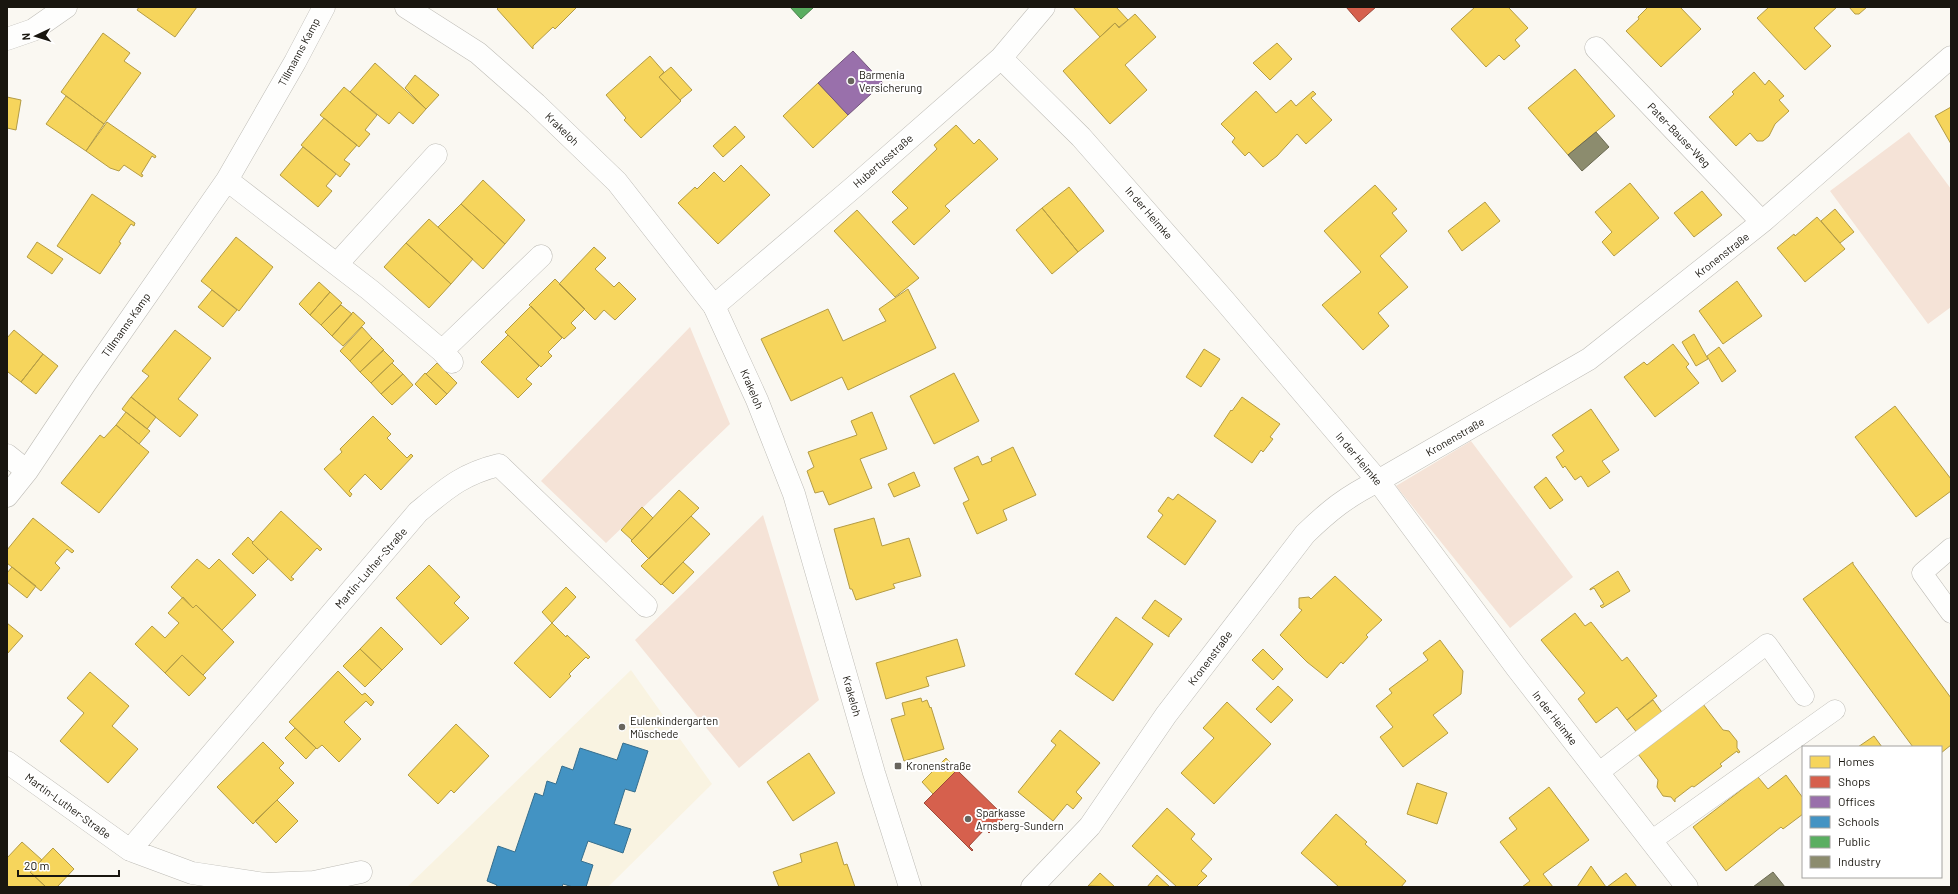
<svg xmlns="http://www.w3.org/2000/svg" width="1958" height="894" font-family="Barlow,sans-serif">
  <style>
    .built { fill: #f9f3e1 }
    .green { fill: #f5e3d7 }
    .homes { fill: #f6d55c; stroke: #b49c45 }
    .shops { fill: #d6604d; stroke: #9d4a3a }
    .offices { fill: #9970ab; stroke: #73557c }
    .schools { fill: #4393c3; stroke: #366e8d }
    .public { fill: #5aae61; stroke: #468048 }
    .industry { fill: #8c8c6e; stroke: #6a6952 }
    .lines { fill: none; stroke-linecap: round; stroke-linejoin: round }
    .service-casing { stroke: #bebcb6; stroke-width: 21 }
    .minor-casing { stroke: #bebcb6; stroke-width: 23 }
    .tertiary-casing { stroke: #bebcb6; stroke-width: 23 }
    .service { stroke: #fefefd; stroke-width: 20 }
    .minor { stroke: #fefefd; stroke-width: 22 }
    .tertiary { stroke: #fefefd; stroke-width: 22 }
    .poi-dot { fill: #68655e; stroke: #fff; stroke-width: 1.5 }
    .labels { text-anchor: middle; stroke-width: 4; stroke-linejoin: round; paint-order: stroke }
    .street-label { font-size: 11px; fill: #19160f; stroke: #fff }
    .poi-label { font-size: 11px; fill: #19160f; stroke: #fff; text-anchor: start }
  </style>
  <rect width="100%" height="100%" fill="#faf8f2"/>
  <path class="built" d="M631,670l81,114 -104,103h-201z"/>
  <path class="green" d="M1909,132l42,57v118l-23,17 -98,-133z
    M690,327l40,97 -124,119 -65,-62z
    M1471,441l102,136 -63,51 -114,-142z
    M763,515l56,185 -80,68 -104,-128z"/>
  <path class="homes" d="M139,7h58l-22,30 -38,-27z
    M499,7h78l-22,22 -2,-2 -20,19v3l-36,-40z
    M1073,7h43l12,13 -9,7 -4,-4 -15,14z
    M1475,7h33l20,21 -13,12 5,6 -16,14 -5,-5 -13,12 -35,-38z
    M1648,7h32l21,22 -40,38 -35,-36 13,-12 -1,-2z
    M1769,7h68l-23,21 17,18 -26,24 -48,-52z
    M1849,7h18l-8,7h-4z
    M1135,14l21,23 -31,28 22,25 -37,34 -47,-53 52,-48 4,5z
    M103,33l27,20 -6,8 17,12 -37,51 -43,-32z
    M1277,43l15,16 -22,21 -17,-17z
    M650,56l14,16 -5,5 22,24 -40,37 -17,-18 2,-2 -20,-23z
    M375,63l51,46 -13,15 -14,-12 -10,12 -39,-32z
    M671,67l21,23 -12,10 -21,-23z
    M1575,69l40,47 -47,39 -40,-47z
    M1754,72l11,13 4,-5 15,16 -5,4 10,11 -14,13 -6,12 -6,5h-6l-7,-8 -14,13 -27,-29 25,-23 -2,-2z
    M415,75l24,20 -13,14 -21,-21z
    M818,83l30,32 -35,33 -30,-32z
    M344,87l33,28 -12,15 5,4 -11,13 -39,-32z
    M1256,91l20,22 15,-13 5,6 17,-15 3,3 -5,4 21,22 -26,24 -9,-10 -20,22 -14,11 -14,-15 -4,4 -13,-14 3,-4 -14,-14z
    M66,96l38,28 -18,27 -40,-27z
    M7,97l14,3 -5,30 -9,-2z
    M1951,107v37l-16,-28z
    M324,118l33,27 -13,15 6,4 -10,13 -39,-32z
    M107,122l49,34 -1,2 -3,-2 -11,18 2,1 -1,2 -18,-12 -5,6 -9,-3 -24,-17z
    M956,125l18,19 5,-5 19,20 -53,47 5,5 -36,34 -22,-23 16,-14 -16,-16 45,-43 -3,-4z
    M735,126l10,11 -22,20 -10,-11z
    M303,147l33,27 -10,12 6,5 -14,16 -38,-32z
    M741,165l29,30 -52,49 -40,-41 17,-16 2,2 17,-17 10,10z
    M483,180l42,40 -20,24 -44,-40z
    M1630,183l29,35 -45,38 -12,-14 10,-10 -17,-20z
    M1375,185l22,24 -5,4 15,18 -27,25 28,31 -30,26 11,13 -26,24 -41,-45 39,-33 -37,-41z
    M1069,187l35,44 -26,21 -36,-44z
    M1702,191l20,24 -28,22 -20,-24z
    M92,194l43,29 -1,3 -3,-2 -12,18 2,1 -21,31 -43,-28z
    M1485,202l15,19 -38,30 -14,-20z
    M461,204l44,40 -22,25 -45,-42z
    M1042,208l36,44 -26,22 -36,-44z
    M1835,209l19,23 -14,11 -19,-22z
    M857,210l62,68 -24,19 -61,-66z
    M1817,217l28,32 -40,33 -28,-34 17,-14 1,2z
    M429,219l44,40 -22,25 -45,-41z
    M236,237l37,30 -34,44 -38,-30z
    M37,242l26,17 -11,15 -25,-17z
    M406,243l45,41 -22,24 -45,-41z
    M594,247l12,11 -11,11 19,18 5,-5 17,17 -21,21 -11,-10 -9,10 -36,-36z
    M555,279l30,30 -14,14 5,5 -12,11 -35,-34z
    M1737,281l25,35 -39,28 -24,-33z
    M319,282l11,10 -20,23 -11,-11z
    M908,289l28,59 -88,42 -6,-13 -51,24 -30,-62 67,-30 15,32 43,-20 -7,-12z
    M212,290l25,20 -14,17 -25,-20z
    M330,292l12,11 -21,22 -11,-10z
    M341,305l11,9 -20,22 -11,-11z
    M531,306l31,32 -14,14 4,4 -11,11 -36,-35z
    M353,312l12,11 -22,23 -11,-10z
    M362,327l10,11 -22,23 -10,-10z
    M14,330l29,24 -22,28 -13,-10 -1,1v-35z
    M175,330l36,28 -33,41 20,16 -18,22 -49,-40 18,-21 -7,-5z
    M1694,334l14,25 -12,7 -14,-24z
    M508,335l31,31 -13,13 6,5 -14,14 -37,-36z
    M372,338l12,12 -24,22 -10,-11z
    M1673,344l16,20 -3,3 13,16 -44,34 -31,-40 20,-15 3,3z
    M1719,347l17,24 -14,11 -15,-26z
    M1204,349l16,10 -19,28 -15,-10z
    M383,350l11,11 -23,22 -11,-11z
    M43,354l15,12 -22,28 -15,-12z
    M392,363l11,11 -22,20 -10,-11z
    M437,363l20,20 -10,11 -21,-20z
    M425,373l22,21 -11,11 -21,-21z
    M954,373l25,48 -45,23 -24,-48z
    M403,374l10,11 -21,20 -11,-11z
    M131,397l25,20 -9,12 -25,-20z
    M1242,397l38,27 -10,13 3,2 -10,13 -2,-2 -9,13 -38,-27 17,-26 1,1z
    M1895,406l56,73v12l-35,26 -61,-80z
    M1591,409l28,41 -17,11 8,11 -22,15 -7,-11 -6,4 -10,-14 -2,2 -7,-11 8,-6 -12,-16z
    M126,412l24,19 -11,13 -23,-19z
    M872,412l15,37 -27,10 12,29 -43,17 -6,-14 -8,2 -8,-22 7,-4 -6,-15 49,-17 -6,-14z
    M373,416l18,18 -4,4 20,20 4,-4 2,2 -32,34 -16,-16 -16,17 3,3 -2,3 -26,-28 18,-17 -2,-3z
    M116,425l33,27 -50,61 -38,-30 39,-48 4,3z
    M1013,447l23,48 -33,15 4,10 -30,14 -14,-31 6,-3 -15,-32 24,-12 4,9 10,-4 -1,-3z
    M914,472l6,14 -26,11 -6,-13z
    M1546,477l17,23 -13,9 -16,-22z
    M679,490l20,18 -50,51 -18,-18z
    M1178,494l38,27 -31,44 -38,-28 16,-22 -5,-4 10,-14 5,3z
    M642,507l11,11 -21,22 -11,-10z
    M281,511l41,38 -2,2 -3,-3 -26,29 3,2 -3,2 -39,-38z
    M691,516l19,18 -49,51 -20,-19z
    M33,518l41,33 -2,2 -5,-4 -12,14 5,5 -19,23 -34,-28v-13z
    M874,518l8,28 27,-8 12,38 -28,8 2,4 -39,12 -4,-11h-2l-16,-60z
    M248,537l5,5 -1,1 16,16 -15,15 -21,-20z
    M197,559l12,10 10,-10 37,36 -34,35 -26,-25 -3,3 -22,-21z
    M683,562l11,10 -21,22 -11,-10z
    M1853,562v2l98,134v47l-10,8v-6h-28l-110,-148z
    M429,565l31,32 -6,6 15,15 -28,27 -45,-47z
    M12,567l24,19 -9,12 -20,-16v-9z
    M1618,571l12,20 -28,17 -2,-2 4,-2 -10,-16 -4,2v-1z
    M1335,576l47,44 -16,15 2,2 -25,27 -2,-2 -14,16 -20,-16 -27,-27 22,-25 -3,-2v-10l10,-1 2,2z
    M566,587l10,10 -24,26 -10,-11z
    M183,597l10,11 3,-3 38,37 -31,33 -21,-20 -17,18 -30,-29 17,-18 13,12 14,-15 -11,-10z
    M1155,600l27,19 -13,16v2l-27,-19z
    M1575,613l10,13 6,-4 31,39 5,-4 30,39 -30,24 -10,-13 -21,16 -18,-24 7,-6 -44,-53z
    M1116,617l37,27 -40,57 -38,-27z
    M7,623l16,13 -16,18z
    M552,623l14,14 1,-2 23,22 -2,2 -2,-2 -17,17 2,2 -21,22 -36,-35z
    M381,627l22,22 -21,21 -22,-21z
    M957,639l8,27 -39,11 3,9 -43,13 -10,-36z
    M1440,640l23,31 -2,23 -28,21 15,18 -45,34 -23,-30 13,-10 -17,-21 16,-13 -3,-4 39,-29 -5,-7z
    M360,649l22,21 -17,17 -22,-21z
    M1263,649l20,20 -10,11 -21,-20z
    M182,655l24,23 -17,18 -24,-23z
    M338,671l24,24 3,-2 9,9 -3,4 -5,-5 -22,21 17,17 -22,23 -17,-17 -5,4 -28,-27z
    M90,672l39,34 -17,20 26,23 -30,34 -48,-42 24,-28 -17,-15z
    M1278,686l15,14 -22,23 -15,-14z
    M921,698l1,4 5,-2 3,8 1,-1 13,42 -40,12 -13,-42 14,-4 -3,-12z
    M1653,700l11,15 -26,19 -11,-14z
    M1227,702l44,42 -57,60 -33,-31 33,-35 -11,-10z
    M1703,704l20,26 6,1 8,10v7l3,4 -2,1 -1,-2 -17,13 2,2 -28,21 -2,-1 -17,13v3l-4,-5 -8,-1 -6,-9 1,-7 -20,-26z
    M456,724l33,32 -35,37 -3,-3 -13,14 -30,-29z
    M295,728l21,20 -10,11 -21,-21z
    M1060,730l40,33 -24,29 6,6 -9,11 -6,-5 -14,17 -35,-29 38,-47 -5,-4z
    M1874,736l8,11h-24z
    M263,742l21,21 -5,5 15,15 -41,41 -36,-37z
    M809,753l26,40 -42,28 -26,-39z
    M946,758l11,12 -24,24 -11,-12z
    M1786,775l17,23v16l-20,15 -2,-2 -55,44 -33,-44 65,-50 10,12z
    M1417,783l30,10 -10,31 -30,-10z
    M1549,787l40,53 -46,34 10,13h-31l8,-6 -30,-39 17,-13 -8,-11z
    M277,800l21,21 -22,22 -21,-22z
    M1167,808l28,26 -4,5 21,20 -11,12 6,5 -11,11h-19l-45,-41z
    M1336,814l31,28 -2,2 41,37 -5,6h-62l-38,-34z
    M22,842l20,18 -12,12 16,15h-39v-29z
    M837,842l7,23 3,-1 8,23h-76l-6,-15 29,-10 -2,-8z
    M53,848l21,21 -17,18h-11l-16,-15z
    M1591,866l15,21h-29z
    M1100,873l15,14 -27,-1z
    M1626,873l11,14h-30z
    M1157,875l13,12h-23z"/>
  <path class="shops" d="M1346,7h30l-17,15z
    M957,770l48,47 -16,16 -4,-4 -16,17 4,4 -1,1 -48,-48z"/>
  <path class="offices" d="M853,51l30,32 -35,32 -30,-32z"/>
  <path class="schools" d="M623,743l25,8 -13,41 -10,-3 -11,35 17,5 -8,24 -35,-12 -7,20 12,4 -7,22h-13l-10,-3 -1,3h-66l1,-2 -10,-4 11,-35 17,6 20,-59 8,3 4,-15 9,3 6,-18 11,4 7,-22 37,12z"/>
  <path class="public" d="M790,7h24l-13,12z"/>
  <path class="industry" d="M1596,132l13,15 -27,24 -14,-16z
    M1773,872l12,15h-32z"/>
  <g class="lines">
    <defs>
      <path id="service" d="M1951,548l-29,25 29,40
        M1598,773l169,-129 37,52
        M1651,841l184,-131"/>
      <path id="minor" d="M7,39l26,-9 33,-23
        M1596,48l166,174
        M1001,58l80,79 143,163 154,181 138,186 171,220
        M227,180l143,110 72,61 10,11
        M337,264l99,-109
        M714,306l141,-120 146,-128 43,-51
        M442,351l99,-95
        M7,455l20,16
        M7,496l20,-25 58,-87 142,-204 68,-118 29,-55
        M7,762l123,88 62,23 73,11 49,-2 47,-10
        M130,850l288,-338c28,-23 44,-38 81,-47l147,141
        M1032,887l58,-61 76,-111 139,-181c25,-24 41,-37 73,-53l211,-122 173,-137 189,-165"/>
      <path id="tertiary" d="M406,7l72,46 58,51 81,78 97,124 43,94 37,94 80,279 36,114"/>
    </defs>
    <use href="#service" class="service-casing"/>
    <use href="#minor" class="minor-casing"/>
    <use href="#tertiary" class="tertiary-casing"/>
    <use href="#service" class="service"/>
    <use href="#minor" class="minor"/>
    <use href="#tertiary" class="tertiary"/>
  </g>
  <g class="poi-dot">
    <circle cx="851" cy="81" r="4"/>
    <circle cx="622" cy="727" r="4"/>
    <rect x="894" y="762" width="8" height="8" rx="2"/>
    <circle cx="968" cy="819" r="4"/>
  </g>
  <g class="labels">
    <g class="street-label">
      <text transform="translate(299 52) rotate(-62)" y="4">Tillmanns Kamp</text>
      <text transform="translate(562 129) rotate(44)" y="4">Krakeloh</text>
      <text transform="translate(1679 135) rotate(46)" y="4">Pater-Bause-Weg</text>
      <text transform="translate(883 161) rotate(-41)" y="4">Hubertusstraße</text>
      <text transform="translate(1149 213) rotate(49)" y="4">In der Heimke</text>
      <text transform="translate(1722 255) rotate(-38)" y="4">Kronenstraße</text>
      <text transform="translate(126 325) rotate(-55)" y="4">Tillmanns Kamp</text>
      <text transform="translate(752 389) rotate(67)" y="4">Krakeloh</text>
      <text transform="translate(1455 437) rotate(-30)" y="4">Kronenstraße</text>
      <text transform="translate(1359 459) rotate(50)" y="4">In der Heimke</text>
      <text transform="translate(371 568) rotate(-49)" y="4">Martin-Luther-Straße</text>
      <text transform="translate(1210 658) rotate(-53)" y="4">Kronenstraße</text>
      <text transform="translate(852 696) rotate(74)" y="4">Krakeloh</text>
      <text transform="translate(1555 718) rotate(52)" y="4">In der Heimke</text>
      <text transform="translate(68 806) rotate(36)" y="4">Martin-Luther-Straße</text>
    </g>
    <g class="poi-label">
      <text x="859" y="79">Barmenia<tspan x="859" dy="13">Versicherung</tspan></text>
      <text x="630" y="725">Eulenkindergarten<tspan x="630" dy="13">Müschede</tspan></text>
      <text x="906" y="770">Kronenstraße</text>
      <text x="976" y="817">Sparkasse<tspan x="976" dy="13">Arnsberg-Sundern</tspan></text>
    </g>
  </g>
  <rect width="1958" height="894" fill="none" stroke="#19160f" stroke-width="16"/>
  <rect x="1802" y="746" width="140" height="132" fill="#ffffff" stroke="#a3a29f"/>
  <rect x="1810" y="756" width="20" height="12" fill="#f6d55c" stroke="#a3a29f"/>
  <text x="1838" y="766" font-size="12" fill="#19160f">Homes</text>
  <rect x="1810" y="776" width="20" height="12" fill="#d6604d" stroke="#a3a29f"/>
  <text x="1838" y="786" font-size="12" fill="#19160f">Shops</text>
  <rect x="1810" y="796" width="20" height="12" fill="#9970ab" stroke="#a3a29f"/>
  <text x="1838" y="806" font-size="12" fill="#19160f">Offices</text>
  <rect x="1810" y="816" width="20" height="12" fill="#4393c3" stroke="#a3a29f"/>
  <text x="1838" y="826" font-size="12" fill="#19160f">Schools</text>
  <rect x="1810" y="836" width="20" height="12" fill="#5aae61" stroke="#a3a29f"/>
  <text x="1838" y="846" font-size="12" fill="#19160f">Public</text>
  <rect x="1810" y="856" width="20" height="12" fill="#8c8c6e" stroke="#a3a29f"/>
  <text x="1838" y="866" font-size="12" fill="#19160f">Industry</text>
  <g transform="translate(36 36) rotate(266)" stroke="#ffffff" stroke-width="3" paint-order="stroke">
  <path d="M0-3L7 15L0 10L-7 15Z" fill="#19160f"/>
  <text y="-6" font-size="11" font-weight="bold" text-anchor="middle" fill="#19160f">N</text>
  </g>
  <path d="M18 870v6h101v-6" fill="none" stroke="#19160f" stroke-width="2"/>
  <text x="24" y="870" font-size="12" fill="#19160f" stroke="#ffffff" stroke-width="3" paint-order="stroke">20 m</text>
</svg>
